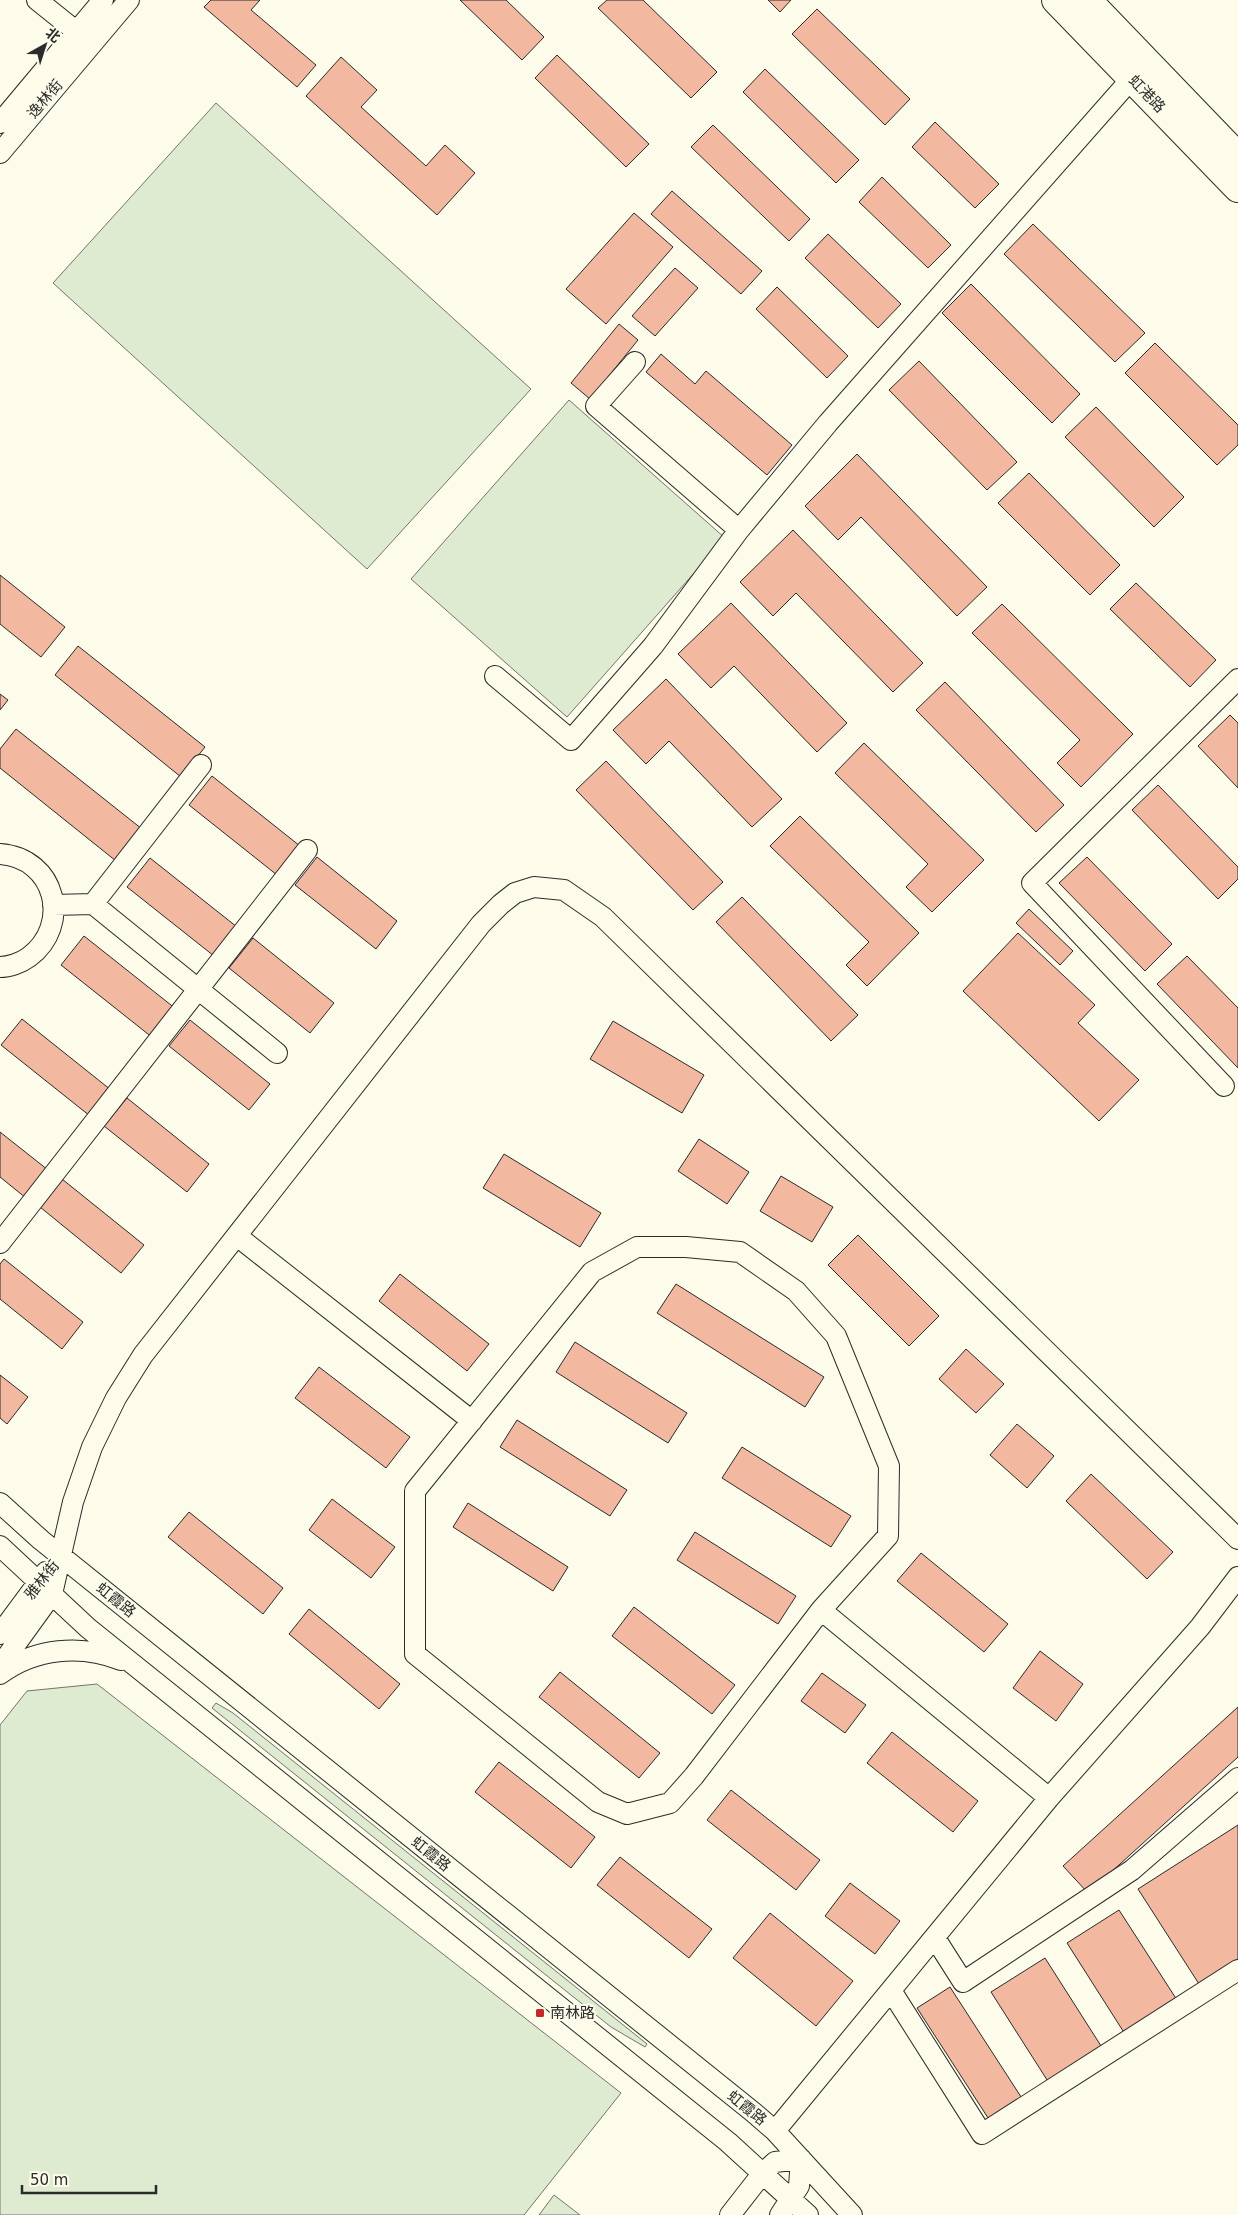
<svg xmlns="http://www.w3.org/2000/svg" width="1238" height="2215" font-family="'DejaVu Sans','Noto Sans SC',sans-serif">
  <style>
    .green { fill: #deebd1; stroke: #74746e }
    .building { fill: #f2b8a0; stroke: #2b2b2b }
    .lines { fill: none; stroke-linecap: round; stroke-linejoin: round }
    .minor-casing { stroke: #2b2b2b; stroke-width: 22 }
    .highway-casing { stroke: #2b2b2b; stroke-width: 30 }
    .minor { stroke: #fdfbea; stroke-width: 20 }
    .highway { stroke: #fdfbea; stroke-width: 28 }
    .poi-dot { fill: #c62828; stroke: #fdfbea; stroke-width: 2 }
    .labels { text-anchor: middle; stroke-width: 4; stroke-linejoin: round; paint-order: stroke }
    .street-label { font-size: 15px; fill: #2b2b2b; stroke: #fdfbea }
    .poi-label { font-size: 15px; fill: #2b2b2b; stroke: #fdfbea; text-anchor: start }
  </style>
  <rect width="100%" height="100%" fill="#fdfbea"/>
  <path class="green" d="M216,103l315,286 -164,180 -314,-286z
    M569,400l156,138 -158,179 -156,-138z
    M97,1684l524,409 -97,122h-524v-490l27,-34z
    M216,1703l17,10 414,331 -2,3 -34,-20 -399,-319z
    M554,2195l26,20h-41z"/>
  <path class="building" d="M211,0h49l-9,10 65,55 -19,22 -93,-80z
    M460,0h46l38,37 -22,23z
    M607,0h36l74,72 -26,26 -93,-90z
    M768,0h23l-11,12z
    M817,9l93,90 -25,26 -93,-91z
    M557,55l92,89 -23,23 -91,-89z
    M341,57l36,33 -16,17 65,59 19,-21 30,28 -38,42 -131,-119z
    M765,69l94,91 -23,23 -93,-91z
    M935,122l64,62 -24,24 -63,-61z
    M713,125l97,94 -21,22 -98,-94z
    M882,177l69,68 -23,23 -69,-66z
    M672,191l90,80 -21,23 -90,-80z
    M634,213l39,34 -67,77 -40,-35z
    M1033,224l112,109 -30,29 -111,-108z
    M828,234l73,70 -23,24 -73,-70z
    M675,268l23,20 -43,48 -23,-20z
    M971,284l109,110 -28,29 -110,-110z
    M777,287l71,69 -21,22 -71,-69z
    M619,324l19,16 -48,59 -19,-16z
    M1155,343l83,82v20l-21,20 -92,-92z
    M661,354l34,30 11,-13 86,74 -25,30 -121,-103z
    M919,361l98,101 -30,28 -98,-100z
    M1096,407l88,90 -30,30 -89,-90z
    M857,454l130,133 -30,29 -96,-99 -23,23 -33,-34z
    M1029,473l91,92 -30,30 -92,-92z
    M793,530l130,133 -30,29 -97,-99 -23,23 -33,-34z
    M0,575l65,52 -24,30 -41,-33z
    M1136,583l80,77 -26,27 -80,-78z
    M731,603l116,120 -30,29 -83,-86 -23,22 -33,-34z
    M1002,604l131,130 -52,53 -24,-24 23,-23 -108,-107z
    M78,646l127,101 -24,30 -126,-102z
    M666,679l116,120 -30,28 -83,-86 -23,23 -33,-34z
    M945,682l119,123 -28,27 -120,-122z
    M0,694l8,6 -8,10z
    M1230,715l8,8v65l-40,-42z
    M16,729l126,100 -26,32 -116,-93v-19z
    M864,743l120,117 -52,52 -26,-25 22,-23 -93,-91z
    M606,761l117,121 -30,28 -117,-120z
    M212,776l88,70 -23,29 -88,-70z
    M1158,785l80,82v12l-20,20 -86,-89z
    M800,816l119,117 -52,53 -21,-21 23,-23 -99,-96z
    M317,857l80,64 -21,28 -81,-64z
    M1087,857l85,87 -27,27 -86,-88z
    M150,858l87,69 -23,29 -87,-69z
    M742,897l116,118 -27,26 -115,-119z
    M1029,909l44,42 -13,14 -44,-42z
    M1018,933l77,72 -17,18 61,57 -40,41 -136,-130z
    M84,936l92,73 -23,29 -92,-73z
    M253,938l81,65 -24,30 -81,-65z
    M1187,956l51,52v60l-81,-84z
    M22,1019l89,71 -21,26 -89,-71z
    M190,1020l80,64 -21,26 -80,-64z
    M613,1021l91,54 -22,38 -92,-54z
    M127,1098l82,66 -22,28 -83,-66z
    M0,1132l48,38 -22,28 -26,-21z
    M699,1139l50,33 -22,32 -49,-33z
    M504,1154l97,59 -21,34 -97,-59z
    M781,1176l52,31 -21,35 -52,-31z
    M62,1179l82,66 -23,28 -81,-66z
    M858,1235l81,81 -30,30 -81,-81z
    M4,1259l79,63 -21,27 -62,-50v-35z
    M400,1274l89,70 -22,27 -88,-70z
    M676,1284l148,93 -19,30 -148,-94z
    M575,1342l112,71 -19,30 -112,-71z
    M966,1349l38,35 -28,29 -37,-34z
    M319,1367l91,70 -24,31 -91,-70z
    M0,1375l28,22 -21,27 -7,-6z
    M517,1420l110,70 -17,26 -110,-69z
    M1017,1424l37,32 -27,32 -37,-33z
    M742,1447l109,69 -20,31 -109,-69z
    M1091,1474l82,78 -26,27 -81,-78z
    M332,1499l63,48 -24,31 -62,-48z
    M468,1503l100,64 -15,24 -100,-64z
    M189,1512l94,76 -20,26 -95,-77z
    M695,1532l101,64 -18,28 -101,-64z
    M921,1553l87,71 -24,28 -87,-71z
    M634,1607l101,78 -23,29 -100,-78z
    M309,1609l91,75 -21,25 -90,-75z
    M1040,1651l43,33 -27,37 -43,-33z
    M560,1672l100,81 -21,25 -100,-81z
    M822,1673l44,32 -21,28 -44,-32z
    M1238,1707v50l-150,136 -25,-27z
    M892,1732l86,69 -25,31 -86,-69z
    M499,1762l96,75 -24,31 -96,-76z
    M731,1790l89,70 -24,30 -89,-70z
    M1238,1825v134l-39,25 -61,-95z
    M620,1857l92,72 -23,29 -92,-73z
    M850,1883l50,38 -25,33 -50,-38z
    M1119,1910l58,90 -52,34 -58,-91z
    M770,1913l83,68 -37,45 -83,-68z
    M1045,1958l58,91 -54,34 -58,-91z
    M950,1987l75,116 -33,21 -75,-116z"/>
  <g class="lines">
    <defs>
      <path id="minor" d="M37,0l40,32
        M0,123l103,-123
        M0,153l129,-153
        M635,362l-39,44 143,124
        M495,676l76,64 82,-94 86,-116 89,-107 312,-354
        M0,854c56,4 72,71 29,103 -8,6 -20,10 -29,10
        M93,904l108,-139
        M53,905l40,-1 184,149
        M1224,1086l-192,-203 206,-204
        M237,1236l235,185
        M0,1243l307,-393
        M0,1503l41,37 712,572 22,19 77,84
        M0,1546l88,82 640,514 80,73
        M0,1634l46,-62
        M0,1666l52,-72 21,-92 19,-55 24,-49 27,-43 338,-431 20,-20 14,-11 19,-6 30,3 39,27 635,622
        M0,1674c35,-26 81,-30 121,-14
        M1049,1798l151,-171 38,-50
        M935,1938l28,44 169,-112 106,-92
        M892,1992l90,142 256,-164
        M775,2131l274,-333 -228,-188 67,-74 1,-70 -53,-130 -40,-45 -56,-39 -54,-5h-49l-45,25 -177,219v163l183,148 29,12 43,-11 24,-27 127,-166
        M730,2215l32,-41 13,-12 26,-3
        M780,2215l19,-29 2,-27"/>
      <path id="highway" d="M1056,0l182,188
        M1087,0l151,157"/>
    </defs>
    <use href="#minor" class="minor-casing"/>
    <use href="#highway" class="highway-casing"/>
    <use href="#minor" class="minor"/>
    <use href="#highway" class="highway"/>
  </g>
  <rect class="poi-dot" x="535" y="2008" width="10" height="10" rx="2.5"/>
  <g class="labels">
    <g class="street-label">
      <text transform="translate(1147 94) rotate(46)" y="5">虹港路</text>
      <text transform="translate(45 99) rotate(-50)" y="5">逸林街</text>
      <text transform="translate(42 1580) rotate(-51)" y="5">雅林街</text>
      <text transform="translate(116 1600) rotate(39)" y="5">虹霞路</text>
      <text transform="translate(431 1854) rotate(39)" y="5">虹霞路</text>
      <text transform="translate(747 2108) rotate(39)" y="5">虹霞路</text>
    </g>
    <g class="poi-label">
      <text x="550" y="2018">南林路</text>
    </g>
  </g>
  <g transform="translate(45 45) rotate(39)" stroke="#fdfbea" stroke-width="4" paint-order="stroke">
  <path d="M0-4L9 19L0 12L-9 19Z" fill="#2b2b2b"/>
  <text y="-8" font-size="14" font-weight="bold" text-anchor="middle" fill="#2b2b2b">北</text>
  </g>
  <path d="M22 2185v8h134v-8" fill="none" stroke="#2b2b2b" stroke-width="2.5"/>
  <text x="30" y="2185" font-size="15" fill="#2b2b2b" stroke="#fdfbea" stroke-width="4" paint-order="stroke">50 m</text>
</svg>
